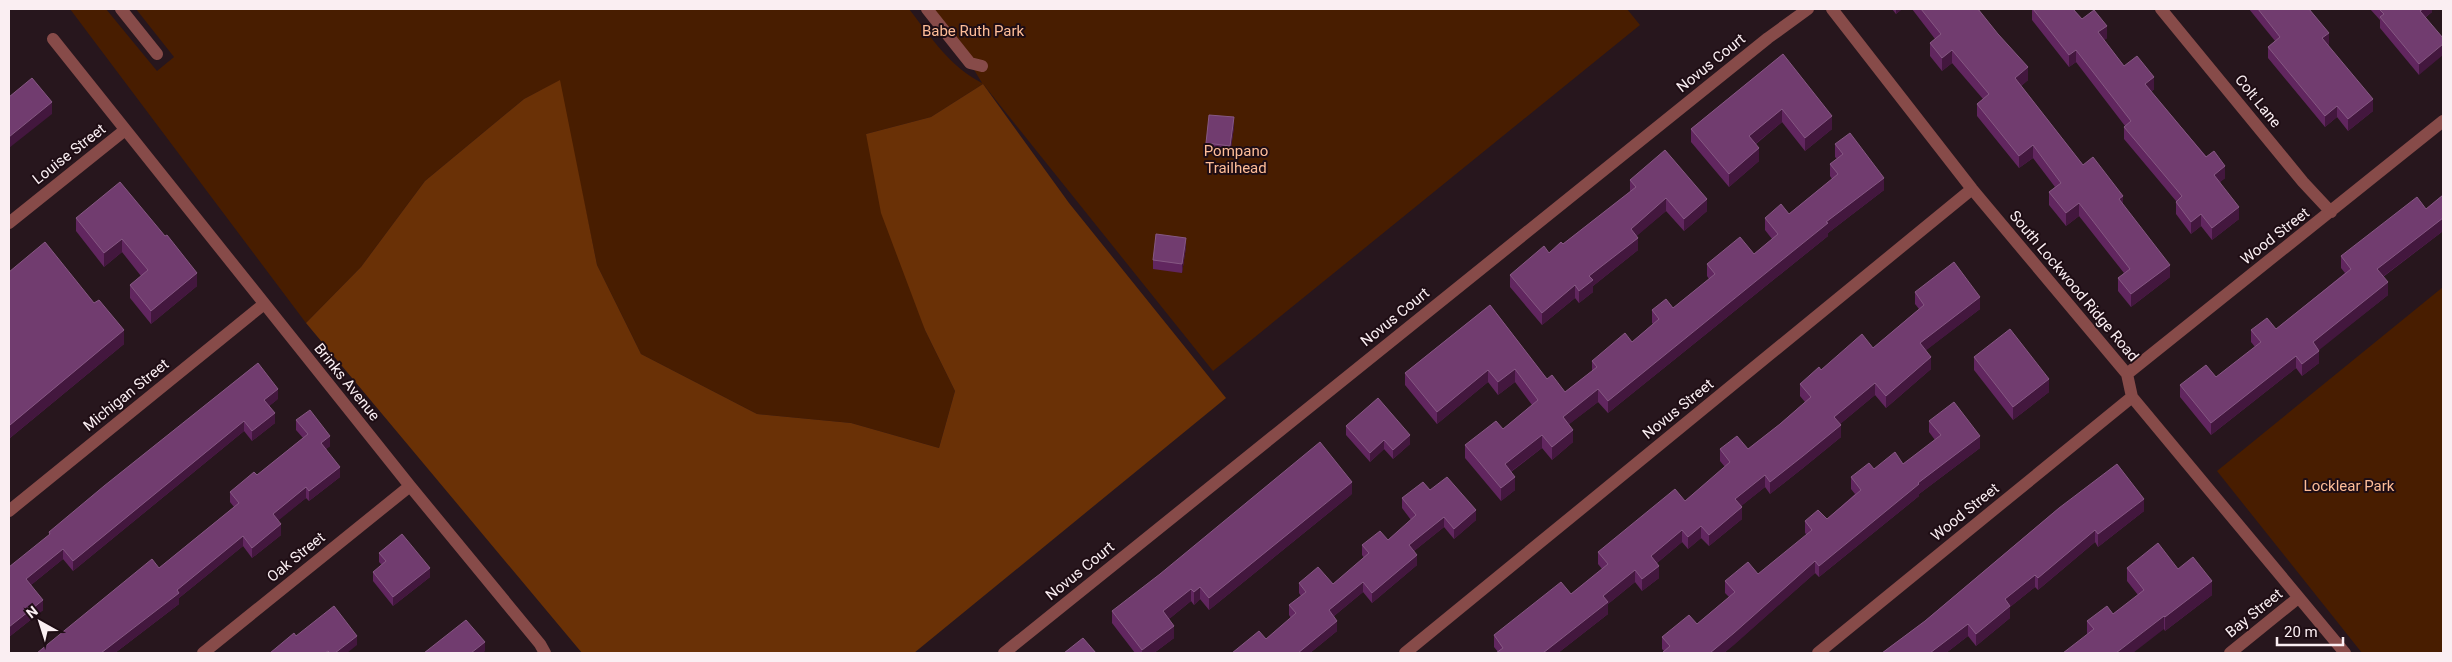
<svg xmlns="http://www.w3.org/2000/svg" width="2452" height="662" font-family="Roboto,sans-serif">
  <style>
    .green { fill: #481d00 }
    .forest { fill: #6a3106 }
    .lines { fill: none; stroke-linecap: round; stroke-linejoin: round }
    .street { stroke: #874b49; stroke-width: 12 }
    .wall { fill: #61265f }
    .shaded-wall { fill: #43173e }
    .building { fill: #713c6f; stroke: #865883 }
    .labels { text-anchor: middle; stroke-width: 4; stroke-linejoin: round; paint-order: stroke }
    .park-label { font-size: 15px; fill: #febd98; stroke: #1e0d14 }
    .street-label { font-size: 15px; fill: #faeef2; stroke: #1e0d14 }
  </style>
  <rect width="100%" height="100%" fill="#27161d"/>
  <path class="green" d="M70,9h36l51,62 17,-14 -38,-48h773c21,27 41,58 73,74l-12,-20 -43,-54h700l13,16 -427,346 -230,-287 -52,33 -65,17 59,196 30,61 -16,57 -88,-25 -94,-9 -116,-60 -44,-89 -38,-184 -35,18 -99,82 -64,86 -55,56z
    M2443,287v366h-81l-145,-182z"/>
  <path class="forest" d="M560,80l37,185 44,89 116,60 94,9 88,25 16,-57 -30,-61 -44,-117 -15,-79 65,-17 52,-33 86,119 157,195 -312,255h-332l-276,-330 55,-56 64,-86 99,-82z"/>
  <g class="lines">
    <path class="street" d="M121,9l36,45
      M927,9l43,54 12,3
      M1832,9l140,180 155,185 5,23 213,256
      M2161,9l142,173 28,30
      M53,39l357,447 130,158 5,9
      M9,223l116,-93
      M2127,374l316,-253
      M9,511l255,-207
      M203,653l207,-167
      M1004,653l764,-615 40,-29
      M1405,653l567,-464
      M1818,653l314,-256
      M2230,653l68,-55"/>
  </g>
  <path class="wall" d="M1892,9h10l-6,5z
    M1912,9h66l50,71 -7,6 62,79 40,40 47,72 -39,30 -13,-16v-13l6,-5 -45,-57 -13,10 -17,-21v-13l6,-5 -22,-29 -14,10 -42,-52v-12l6,-5 -31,-36 -10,8 -12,-15v-13l5,-4z
    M2032,9h41l9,10 25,19 -3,2 20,26 30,23 -3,3 74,86 -5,4 19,37 -27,21 -11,-14 -10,8 -15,-20v-13l-52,-62v-12l1,-1 -49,-64 -7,5 -37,-47z
    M2249,9h60l20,35 -1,1 45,66 -25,20 -11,-14 -12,10 -57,-69v-11l7,-6z
    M2370,9h62v3l-6,5 -7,58 -39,-47v-8z
    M1783,54l49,75 -27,22 -23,-29 -26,22 3,17 -30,26 -38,-45v-13z
    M1234,127l-4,28 -24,-3v-9z
    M1835,144l49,46 -56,43v3l-46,37 -174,140 -10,-11 -29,22 4,18 -21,18 -10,-12 -31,24 4,18 -14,11 -36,-43v-13l38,-16 29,-24 -17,-23 -17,13 -10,-13 -51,42 -32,-39v-12l85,-68 57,74 18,13 27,-21v-10l40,-19 21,-18 -1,-1v-13l21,-2 36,-29 -2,-3v-12l47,-10 18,-15 -7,-9v-12l24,-4 43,-35 -2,-3v-12l7,-5 -2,-2z
    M1630,180l77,31 -23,20 -18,-20 -30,25 2,14 -45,36v6l-14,11 -4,-5 -33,27 -32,-38v-12l53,-31 67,-52z
    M2443,195v36l-60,46 5,18 -70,55 1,13 -17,13 -6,-8 -85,67 -31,-38v-12l36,-8 39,-30 -4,-5v-12l25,-1 69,-56 -4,-5v-12l85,-47z
    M76,218l89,18 32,50 -46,38 -21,-26v-13l11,-9 -19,-24 -18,15 -28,-36z
    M1186,247l-4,26 -29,-4v-9z
    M9,272l115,72 -114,94 -1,-2z
    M1915,292l65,17 -54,41 5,19 -45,39 -11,-13 -35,29 1,13 -38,31 -33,26 -5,-7 -24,19 1,13 -33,27 -8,-8 -13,11 -6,-7 -25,21 2,15 -17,13 -7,-9 -27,22v10l-50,39h-62l2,-1 -4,-5v-12l77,-41 31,-25 -4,-5v-12l87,-51 40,-34 -5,-6v-12h28l32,-25 25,-22 -5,-6v-12l21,-14 52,-22 46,-39 -4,-5z
    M1974,357l75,35 -36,28 -39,-50z
    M278,399l-9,7 6,17 -23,18 -8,-10 -171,140 -10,-12 -32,26 12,25 -34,27 40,-102v-3z
    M296,420l34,26 -4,3 14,28 -31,24 -3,-3 -28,22 3,15 -29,23 -9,-12 -64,52v6l-64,49h-78l122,-85 75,-61 -4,-5v-10l27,-17 46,-37 -7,-8z
    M1929,421l51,27 -61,46v2l-100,81 -4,-4 -91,80h-62l2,-2 -2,-2v-12l35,-13 32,-27 -4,-4v-12l33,-7 49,-39 -2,-2v-12l22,-2 28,-25 -4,-5v-12l23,-8 29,-5 32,-24 -6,-8z
    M1346,426l64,18 -17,15 -9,-10 -14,13 -24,-27z
    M1430,490l46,30 -22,19 -10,-12 -30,24 3,14 -45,38 -9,-11 -29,24 3,15 -27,22h-78l34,-14 25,-21 -2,-3v-10l12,-9 -2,-3v-10l34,1 31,-26 -2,-3v-10l26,-5 23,-20 -9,-12v-10z
    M1352,494l-143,116 -9,-11 -6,6 -3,-4 -22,18 5,19 -20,15h-19l-23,-30v-12z
    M2059,508l85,3 -46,36 -3,-5 -57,48 -3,-3 -25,20v11l-34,28 -8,-10 -22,17h-64l43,-32z
    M379,553l51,24 -37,29 -20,-25v-9l9,-7 -3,-3z
    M2127,568l51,1 34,26 -47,36 -1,-2 -77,5v-13l26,-7 25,-19 -11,-14z"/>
  <path class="shaded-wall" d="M1896,9h6l-6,5z
    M2423,9h9v3l-12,9v-10z
    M2107,26v12l-9,7v-13z
    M2329,33v11l-7,6v-12z
    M2443,44v11l-24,20v-11z
    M1952,50v13l-10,8v-13z
    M2076,50v12l-7,5v-12z
    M2028,67v13l-13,11v-13z
    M2154,77v12l-9,8v-13z
    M2373,99v12l-25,20v-12z
    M52,102v12l-43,34v-11z
    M2337,106v11l-12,10v-11z
    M1782,109v13l-33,27v-13z
    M1832,116v13l-27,22v-13z
    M1234,117v10l-4,28v-9z
    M2033,145v13l-14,10v-12z
    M1759,148v13l-30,26v-13z
    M2225,166v12l-11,9v-12z
    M1884,178v12l-56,43v3l-46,37 -174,140v-12l218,-179z
    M2123,196v12l-4,-9z
    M1666,198v13l-35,30v-12z
    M1707,199v12l-23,20v-12z
    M2079,203v13l-13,10v-13z
    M2239,207v12l-27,21v-12z
    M2201,214v12l-10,8v-12z
    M2443,218v13l-66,50v-12z
    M1186,238v9l-4,26v-9z
    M1638,238v12l-45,36v6l-14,11v-12l10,-15z
    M122,239v13l-18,15v-14z
    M2170,265v12l-39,30v-13z
    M197,273v13l-46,38v-13z
    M2388,282v13l-75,60v-13z
    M1575,285v13l-33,27v-12z
    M1980,297v12l-60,46v-12z
    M124,330v14l-114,94v-13z
    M2319,351v12l-17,13v-12z
    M2296,356v12l-85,67v-12z
    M1931,357v12l-45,39v-12z
    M1515,369v13l-17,13v-13z
    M1488,370v12l-51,42v-12z
    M2049,379v13l-36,28v-13z
    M1875,383v12l-41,34v-12z
    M278,389v10l-14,11v-10z
    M1598,389v13l-35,27v-12z
    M275,413v10l-23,18v-10z
    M244,421v10l-171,140v-10z
    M1841,425v12l-38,31 -33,26v-12z
    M1573,430v12l-21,18v-13z
    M1410,435v9l-17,15v-9z
    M1542,435v13l-37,28v-12z
    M330,436v10l-9,7v-10z
    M1980,436v12l-61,46v2l-100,81v-11l99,-83z
    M1384,440v9l-14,13v-9z
    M340,467v10l-31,24v-10z
    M1765,475v12l-30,24v-12z
    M1515,477v13l-14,11v-13z
    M1352,482v12l-143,116v-12z
    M306,487v11l-33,27v-11z
    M2144,499v12l-46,36v-13z
    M1742,507v12l-33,27v-11z
    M1476,510v10l-22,19v-10z
    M1444,517v10l-35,28v-10z
    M281,524v11l-29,23v-10z
    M1701,526v12l-13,11v-12z
    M1682,530v12l-31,26v-12z
    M2095,530v12l-57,48v-12z
    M243,536v10l-64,52v6l-64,49h-14l76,-63z
    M63,549v10l-37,30v-10z
    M1417,555v10l-45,38v-10z
    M1815,561v12l-81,72 -10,8h-14z
    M1659,566v12l-17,13v-12z
    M430,568v9l-37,29v-9z
    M1635,570v12l-27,22v10l-50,39h-15l60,-57z
    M2035,575v12l-25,20v11l-34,28v-12l29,-35z
    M2212,581v14l-47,36v-14z
    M1363,582v10l-34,28v-10z
    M1200,587v12l-6,6v-13z
    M1191,589v12l-28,23v-13z
    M43,600v10l-34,27v-10z
    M2164,616v13l-31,24h-17z
    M1337,621v10l-27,22h-12z
    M1968,624v12l-22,17h-16z
    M1174,626v12l-20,15h-12v-3z
    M357,636v9l-10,8h-12z
    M485,642v9l-2,2h-12z"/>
  <path class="building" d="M1921,9h57l20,25 30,33 -13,11 68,87 10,-8 30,39 -4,3 51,66 -39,29 -13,-16 12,-9 -51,-66 -13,10 -17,-21 12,-9 -28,-38 -14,11 -42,-52 12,-10 -37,-44 -10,8 -12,-15 11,-9z
    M2033,9h40l9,10 12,-9 13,16 -9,6 26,34 13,-10 17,21 -9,7 61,73 8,-6 11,15 -11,9 25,32 -27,21 -11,-14 -10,8 -15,-20 6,-6 -58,-69 7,-6 -55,-71 -7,5z
    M2258,9h51l20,24 -7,5 51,61 -25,20 -11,-13 -12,10 -57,-69 12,-10z
    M2379,9h44l-3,2 23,27v6l-24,20 -39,-47 4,-3z
    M1783,54l49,62 -27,22 -23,-29 -33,27 10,12 -30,26 -38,-45z
    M32,78l20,24 -43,35v-40z
    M1209,115l25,2 -4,29 -24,-3z
    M1850,133l34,45 -58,44 2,1 -46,37 -174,141 -10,-12 -35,28 10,13 -21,17 -10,-12 -37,29 10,13 -14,11 -36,-43 31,-24 7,8 35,-29 -23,-31 -17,13 -10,-12 -51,42 -32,-39 85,-68 57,74 5,-4 13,17 32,-25 -5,-6 33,-28 7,9 27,-23 -7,-9 14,-11 7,9 42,-34 -8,-10 33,-27 14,17 24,-20 -13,-16 16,-14 8,10 49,-40 -8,-10 13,-10 -8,-10z
    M1665,150l42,49 -23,20 -18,-21 -35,31 7,9 -49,38 4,4 -14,11 -4,-6 -33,28 -32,-38 34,-29 5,7 12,-11 2,2 73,-57 -6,-7z
    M120,182l45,54 2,-1 30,38 -46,38 -21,-26 18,-15 -26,-31 -18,14 -28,-35z
    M2443,195v23l-66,51 11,13 -75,60 6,9 -17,13 -6,-8 -85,67 -31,-38 26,-20 10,12 45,-35 -10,-12 16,-12 9,11 75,-60 -10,-13 76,-59 9,12z
    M1156,234l30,4 -4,26 -29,-4z
    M45,242l49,61 5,-3 25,30 -114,95 -1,-2v-151z
    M1954,262l26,35 -60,46 11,14 -45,39 -11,-13 -41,34 7,8 -38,31 -33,26 -5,-7 -30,24 7,8 -33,28 -8,-9 -13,11 -6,-7 -31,26 8,10 -17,13 -7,-9 -32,26 5,6 -65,51h-47l7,-5 -9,-13 67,-53 10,12 37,-30 -10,-12 77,-63 10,12 45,-39 -10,-13 17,-13 11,13 32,-25 31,-27 -11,-13 19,-17 2,3 41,-36 11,14 51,-43 -9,-13z
    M2010,329l39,50 -36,28 -39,-50z
    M258,363l20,26 -14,11 11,13 -23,18 -8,-10 -171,140 -10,-12 -37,30 17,21 -34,27v-60l41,-33 -1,-2 55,-46z
    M1378,398l32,37 -17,15 -9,-10 -14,13 -24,-27z
    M1954,402l26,34 -62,47 1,1 -100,82 -4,-5 -81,72 -24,20h-48l8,-7 -8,-9 27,-22 8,9 38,-32 -10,-11 23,-19 10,12 54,-44 -7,-9 13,-11 9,9 34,-29 -10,-13 18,-14 5,6 21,-17 8,12 38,-29 -12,-14z
    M310,410l20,26 -9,7 19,24 -31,24 -3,-4 -33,27 8,10 -29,24 -9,-12 -66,54 2,3 -78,60h-64l115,-94 7,9 80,-65 -9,-11 24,-20 3,3 51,-41 -12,-14z
    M1320,442l32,40 -143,116 -9,-11 -6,5 -3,-3 -28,22 11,15 -32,24 -30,-39 48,-37z
    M2117,464l27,35 -46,35 -3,-4 -57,48 -3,-3 -30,24 5,7 -34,28 -8,-10 -38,29h-48l43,-32 134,-113z
    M1447,477l29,33 -22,19 -10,-12 -35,28 8,10 -45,38 -9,-11 -34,28 8,11 -39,32h-66l27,-22 7,8 30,-26 -7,-8 17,-13 -7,-9 19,-16 15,17 36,-31 -7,-8 18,-14 8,9 28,-25 -14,-17 21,-16 7,8z
    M402,534l28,34 -37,29 -20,-25 13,-11 -7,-8z
    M2158,543l20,26 15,-12 19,24 -47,36 -1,-1 -48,37h-53l31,-24 -7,-8 20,-15 6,8 31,-24 -17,-22z
    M334,606l23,30 -22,17h-5l-2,-2 -3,2h-55l24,-20 2,3z
    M466,620l19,22 -14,11h-47z
    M1083,638l13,15h-32z"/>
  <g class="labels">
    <g class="park-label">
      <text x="973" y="36">Babe Ruth Park</text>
      <text x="1236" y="156">Pompano<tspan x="1236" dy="17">Trailhead</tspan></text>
      <text x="2349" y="491">Locklear Park</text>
    </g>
    <g class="street-label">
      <text transform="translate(1711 63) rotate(-39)" y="5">Novus Court</text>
      <text transform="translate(2258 101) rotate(51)" y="5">Colt Lane</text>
      <text transform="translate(69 154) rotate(-38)" y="5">Louise Street</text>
      <text transform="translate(2275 236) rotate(-38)" y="5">Wood Street</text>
      <text transform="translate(2074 286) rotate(50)" y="5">South Lockwood Ridge Road</text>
      <text transform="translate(1395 317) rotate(-39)" y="5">Novus Court</text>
      <text transform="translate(347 382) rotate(51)" y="5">Brinks Avenue</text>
      <text transform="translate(126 395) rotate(-39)" y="5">Michigan Street</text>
      <text transform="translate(1678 409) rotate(-39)" y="5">Novus Street</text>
      <text transform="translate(1965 512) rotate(-39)" y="5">Wood Street</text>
      <text transform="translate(296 557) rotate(-39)" y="5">Oak Street</text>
      <text transform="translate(1080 571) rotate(-39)" y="5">Novus Court</text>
      <text transform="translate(2254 613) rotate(-39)" y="5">Bay Street</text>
    </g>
  </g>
  <rect width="2452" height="662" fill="none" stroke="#faeef2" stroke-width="20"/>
  <g transform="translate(40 622) rotate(321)" stroke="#1e0d14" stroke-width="4" paint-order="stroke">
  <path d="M0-4L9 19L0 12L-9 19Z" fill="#faeef2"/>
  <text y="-8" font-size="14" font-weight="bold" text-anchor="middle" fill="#faeef2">N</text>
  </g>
  <path d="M2277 637v8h66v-8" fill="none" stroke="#faeef2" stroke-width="2.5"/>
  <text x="2284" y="637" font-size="15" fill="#faeef2" stroke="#1e0d14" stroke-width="4" paint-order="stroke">20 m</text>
</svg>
